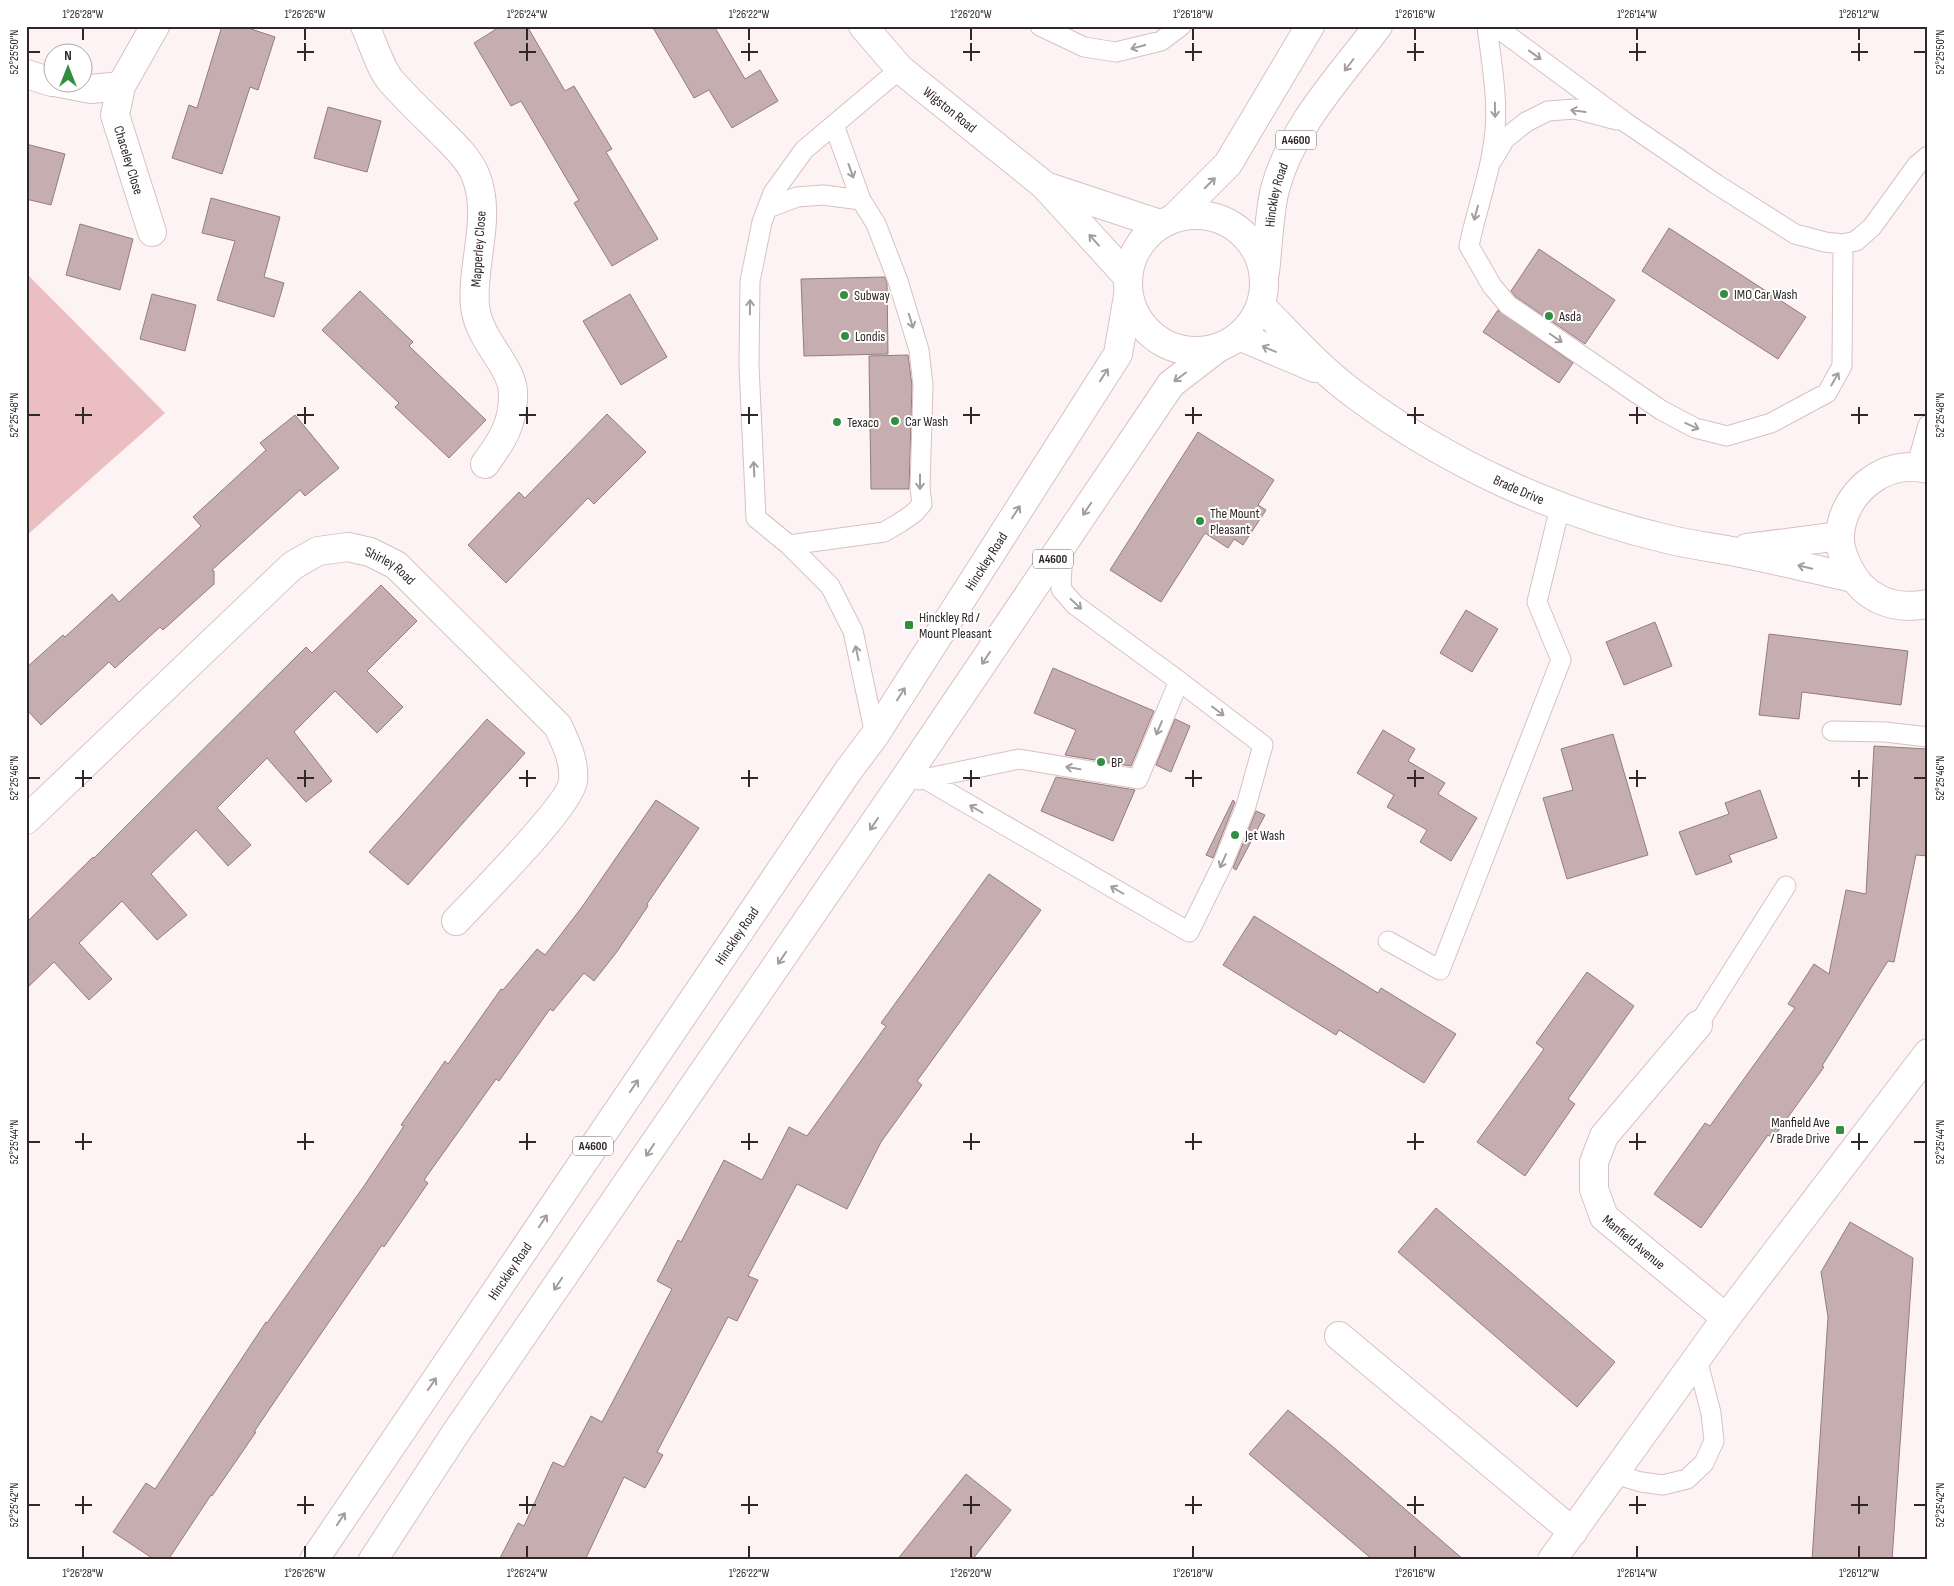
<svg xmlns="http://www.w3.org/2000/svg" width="1954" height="1586" font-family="'Sofia Sans Condensed',sans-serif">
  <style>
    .green { fill: #ebbec2 }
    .building { fill: #c6aeb0; stroke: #937c7e }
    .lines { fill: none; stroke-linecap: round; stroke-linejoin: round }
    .lane-casing { stroke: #d9c0c2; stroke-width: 21 }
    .street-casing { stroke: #d9c0c2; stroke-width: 30 }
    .secondary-casing { stroke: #d9c0c2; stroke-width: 30 }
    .highway-casing { stroke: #d9c0c2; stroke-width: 30 }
    .lane { stroke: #fff; stroke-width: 19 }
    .street { stroke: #fff; stroke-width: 28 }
    .secondary { stroke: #fff; stroke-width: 28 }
    .highway { stroke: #fff; stroke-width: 28 }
    .oneway { stroke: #a29e9e }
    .ticks { fill: none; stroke: #302728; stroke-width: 2 }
    .poi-dot { fill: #328f41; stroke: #fff; stroke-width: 2 }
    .labels { text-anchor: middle; stroke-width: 4; stroke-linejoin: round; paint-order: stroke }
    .shield { fill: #fff; stroke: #6e6868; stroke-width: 1 }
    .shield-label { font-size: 12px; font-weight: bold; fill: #302728 }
    .street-label { font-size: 14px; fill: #302728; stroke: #fff }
    .poi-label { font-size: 14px; fill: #302728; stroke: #fff; text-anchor: start }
    .neatline { fill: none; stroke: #302728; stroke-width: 2 }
    .ticks-label { font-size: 12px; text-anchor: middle; fill: #302728 }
  </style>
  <rect width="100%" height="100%" fill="#fef3f4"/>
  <path class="green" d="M26,273l139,140 -139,123z"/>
  <path class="building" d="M222,26h20l33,11 -17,53 -8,-3 -28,87 -50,-16 17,-53 8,3z
    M501,26h26l38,65 9,-5 38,63 -6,3 52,87 -46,27 -38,-63 5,-3 -58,-99 -10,5 -37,-63z
    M652,26h62l31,53 15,-9 18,31 -46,27 -23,-38 -15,8z
    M328,107l53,14 -14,51 -53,-14z
    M26,144l39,10 -14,51 -25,-6z
    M211,198l69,19 -16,60 20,6 -10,34 -57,-17 18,-59 -33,-8z
    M80,224l53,15 -13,51 -54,-15z
    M1669,228l137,89 -28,42 -136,-88z
    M1539,249l76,51 -30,44 -69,-47 -5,-6z
    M885,277l2,6 1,71 -84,2 -3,-77z
    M360,291l53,51 -4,4 77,74 -37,38 -54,-51 4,-4 -77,-73z
    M152,294l44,11 -11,46 -45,-12z
    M630,294l37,63 -46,28 -38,-64z
    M1498,310l75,53 -14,20 -76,-51z
    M908,355l4,30 -3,104h-38l-2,-133z
    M607,414l39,38 -52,52 -6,-6 -82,85 -38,-38 51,-53 6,6z
    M295,415l44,53 -34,28 -5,-6 -88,80 2,1v13l-51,46 -3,-3 -45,41 -6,-6 -68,63 -15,-16v-41l37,-33 2,2 47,-43 7,8 82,-76 -8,-9 73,-67 -6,-7z
    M1198,432l76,48 -16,25 8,5 -23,35 -9,-6 -6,9 -23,-15 -44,69 -51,-32z
    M381,585l36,36 -50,50 36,36 -26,26 -42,-42 -41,41 38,49 -26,21 -39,-44 -50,50 34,37 -23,21 -32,-36 -45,44 36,41 -30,25 -35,-39 -43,42 33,36 -23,21 -35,-38 -28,27v-66l67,-66 1,1 212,-211 6,6z
    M1466,610l32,19 -26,43 -32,-19z
    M1655,622l17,44 -48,19 -18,-43z
    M1769,634l139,17 -7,54 -99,-13 -3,27 -40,-4z
    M1053,668l101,43 -23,55 -66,-11 11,-25 -42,-17z
    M487,719l38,34 -117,132 -39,-33z
    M1175,719l15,7 -19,46 -15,-7z
    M1383,730l32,19 -7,12 37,22 -7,11 39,24 -26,43 -31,-19 7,-12 -40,-23 7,-12 -37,-22z
    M1613,734l35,121 -81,24 -24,-81 30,-8 -12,-41z
    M1874,746l54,3v107l-12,-1 -22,107 -6,-1 -66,105 2,1 -51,71 -5,-3 -67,93 -47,-34 51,-71 5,3 85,-118 -7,-4 26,-40 15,10 17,-84 20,4z
    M1056,777l79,13 -22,51 -72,-30z
    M1760,790l17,48 -48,17 3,7 -36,13 -17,-43 50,-18 -4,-11z
    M656,800l43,28 -52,76 1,2 -32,47 -22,28 -10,-8 -31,38 -3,-2 -51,72 -3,-2 -72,101 4,3 -44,64 -2,-2 -95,138 -33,49h2l-44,64 -1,-1 -43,65h-13l-42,-28 33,-49 9,6 111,-167 1,1 97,-137 40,-60 -3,-1 44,-64 3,3 53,-75 2,1 34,-41 8,6 37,-48z
    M1233,800l2,2 -22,56 -7,-3z
    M1256,811l9,4 -29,55 -3,-2z
    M989,874l52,36 -124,171 5,4 -41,57 -34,67 -50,-25 -49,92 10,4 -21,41 -9,-4 -71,135 6,3 -18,33 -21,-11 -38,81 4,2h-91l19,-37 6,3 29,-64 11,5 27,-51 11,6 70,-133 -15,-8 21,-41 3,2 43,-82 38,20 27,-53 18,9 79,-110 -5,-3z
    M1254,916l124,77 3,-5 75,46 -32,49 -85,-53 -3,5 -113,-70z
    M1587,972l47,34 -66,93 7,5 -50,72 -48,-34 67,-93 -8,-6z
    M1436,1208l179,154 -38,45 -179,-155z
    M1850,1222l63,36 -21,302h-80l16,-243 -7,-45z
    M1288,1410l44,36 132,114h-91l-124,-106z
    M966,1474l45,36 -39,50h-75z"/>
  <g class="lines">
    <defs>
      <path id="lane" d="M1040,26l44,21 32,5 45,-11 20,-15
        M1487,26c4,34 11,70 8,104 -3,39 -18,77 -26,116l23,40 16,19 153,105 34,18 32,8 44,-13 56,-30 15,-27 1,-122
        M1495,26l130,96 91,62 79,50 30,8 18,2 13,-3 16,-14 45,-62 11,-9
        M1493,159l12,-20 21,-17 22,-11 27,-2 42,11
        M768,208l29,-11 26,-2 38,5
        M1916,468l12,-43
        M789,545l95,-13 17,-10 13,-9 8,-9 -2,-16 3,-103 -4,-35 -21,-69 -22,-57 -15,-24 -27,-75
        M1832,731l53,1 43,5
        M875,735l-22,-104 -23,-45 -41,-41 -33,-27 -7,-152 1,-85 12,-59 11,-29 31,-43 96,-81
        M925,779l264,153 34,-69 23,-57 17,-61 -84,-64
        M919,780l100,-21 119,20 41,-98 -104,-76 -14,-16 2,-44
        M1388,941l52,29 121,-310 -24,-58 23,-95
        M1698,1025l88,-139
        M1614,1474l27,8 22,3 24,-6 17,-16 10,-22 -3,-28 -14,-54"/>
      <g id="street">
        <path d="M365,26c7,15 16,44 26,55 16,18 34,35 51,52 12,12 26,25 33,41 18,42 -4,89 0,132 3,33 37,60 38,86 1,31 -11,49 -28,72"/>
        <path d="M26,74l26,8"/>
        <path d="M55,82l36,7 30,-3"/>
        <path d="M152,232l-37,-117 6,-29 34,-60"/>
        <path id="s1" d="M1261,306c30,30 59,63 93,88 94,70 204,120 317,146 20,5 40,7 60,11 41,8 81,18 122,27"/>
        <path d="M1239,336l76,32"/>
        <path d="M1928,469c-43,-11 -85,23 -88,66 -1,10 3,21 7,30 15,33 45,46 81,39"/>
        <path d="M1747,548l93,-12"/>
        <path id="s2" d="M26,820l266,-254 26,-15 30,-4 22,5 26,13 162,161c8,18 17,35 15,55 -3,25 -95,116 -117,140"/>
        <path id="s3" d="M1698,1025l-94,111 -10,26v27l10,28 122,101"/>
        <path d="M1339,1336l234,196"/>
        <path d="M1552,1560l174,-242 202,-265"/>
      </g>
      <g id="secondary">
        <path id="s4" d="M863,26l37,43 144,116 83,91"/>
        <path d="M1045,186l115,38"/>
      </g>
      <g id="highway">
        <circle cx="1196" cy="283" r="68"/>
        <path d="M1175,217l53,-53 82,-138"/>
        <path id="s5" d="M1265,272c3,-25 4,-59 10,-83 17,-63 65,-112 103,-163"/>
        <path id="s6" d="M314,1560l534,-789 27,-36 243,-381 10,-58"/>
        <path d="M373,1560l82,-126 446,-650 270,-400 48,-37"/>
      </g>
    </defs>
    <use href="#lane" class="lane-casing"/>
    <use href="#street" class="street-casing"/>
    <use href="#secondary" class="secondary-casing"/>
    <use href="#highway" class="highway-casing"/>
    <use href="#lane" class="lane"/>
    <use href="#street" class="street"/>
    <use href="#secondary" class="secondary"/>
    <use href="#highway" class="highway"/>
  </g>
  <defs><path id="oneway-shaft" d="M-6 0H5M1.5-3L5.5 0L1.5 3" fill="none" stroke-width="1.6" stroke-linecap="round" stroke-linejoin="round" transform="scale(1.25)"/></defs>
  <g class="oneway">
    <use href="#oneway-shaft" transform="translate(1138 47) rotate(165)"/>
    <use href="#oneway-shaft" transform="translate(1535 55) rotate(36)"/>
    <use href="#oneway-shaft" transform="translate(1349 65) rotate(127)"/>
    <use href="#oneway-shaft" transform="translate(1495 110) rotate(89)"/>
    <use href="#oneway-shaft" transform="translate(1578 111) rotate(-172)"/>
    <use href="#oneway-shaft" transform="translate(851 171) rotate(70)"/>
    <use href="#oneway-shaft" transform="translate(1210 183) rotate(-45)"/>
    <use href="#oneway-shaft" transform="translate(1476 213) rotate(105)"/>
    <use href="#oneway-shaft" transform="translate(1094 240) rotate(-132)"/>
    <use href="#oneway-shaft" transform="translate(750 307) rotate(-89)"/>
    <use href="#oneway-shaft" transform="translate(911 321) rotate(73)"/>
    <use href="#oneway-shaft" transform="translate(1556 338) rotate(35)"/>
    <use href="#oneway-shaft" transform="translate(1269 349) rotate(-157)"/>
    <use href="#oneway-shaft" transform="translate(1104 375) rotate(-57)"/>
    <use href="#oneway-shaft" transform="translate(1180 377) rotate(143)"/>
    <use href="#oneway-shaft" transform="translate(1835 379) rotate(-60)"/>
    <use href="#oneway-shaft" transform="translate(1692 426) rotate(24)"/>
    <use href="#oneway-shaft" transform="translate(754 469) rotate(-93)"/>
    <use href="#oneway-shaft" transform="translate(920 482) rotate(90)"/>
    <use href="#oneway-shaft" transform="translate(1087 509) rotate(124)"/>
    <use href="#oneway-shaft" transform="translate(1016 512) rotate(-57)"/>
    <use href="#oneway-shaft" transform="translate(1805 567) rotate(-167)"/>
    <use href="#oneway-shaft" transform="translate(1076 604) rotate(43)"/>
    <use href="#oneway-shaft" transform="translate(857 653) rotate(-102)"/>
    <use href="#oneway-shaft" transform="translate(986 658) rotate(124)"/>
    <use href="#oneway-shaft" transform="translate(901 694) rotate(-58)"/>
    <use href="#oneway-shaft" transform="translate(1218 711) rotate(37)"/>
    <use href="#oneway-shaft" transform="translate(1159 728) rotate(113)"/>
    <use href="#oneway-shaft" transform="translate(1073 768) rotate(-171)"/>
    <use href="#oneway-shaft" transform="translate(976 809) rotate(-150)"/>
    <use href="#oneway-shaft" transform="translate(874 824) rotate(124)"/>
    <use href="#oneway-shaft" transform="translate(1223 861) rotate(114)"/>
    <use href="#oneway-shaft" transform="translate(1117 890) rotate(-150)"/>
    <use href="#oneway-shaft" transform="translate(782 958) rotate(124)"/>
    <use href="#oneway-shaft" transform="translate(634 1086) rotate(-56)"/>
    <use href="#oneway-shaft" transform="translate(650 1150) rotate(124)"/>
    <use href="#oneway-shaft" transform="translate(543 1221) rotate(-56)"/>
    <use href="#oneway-shaft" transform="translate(558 1284) rotate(124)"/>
    <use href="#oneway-shaft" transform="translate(432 1384) rotate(-56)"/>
    <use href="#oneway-shaft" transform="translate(341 1519) rotate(-56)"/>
  </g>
  <path class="ticks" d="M83,28v12M305,28v12M527,28v12M749,28v12M971,28v12M1193,28v12M1415,28v12M1637,28v12M1859,28v12M305,43v18M527,43v18M749,43v18M971,43v18M1193,43v18M1415,43v18M1637,43v18M1859,43v18M28,52h12M297,52h17M519,52h17M741,52h17M963,52h17M1185,52h17M1407,52h17M1629,52h17M1851,52h17M1914,52h12M83,407v17M305,407v17M527,407v17M749,407v17M971,407v17M1193,407v17M1415,407v17M1637,407v17M1859,407v17M28,415h12M75,415h17M297,415h17M519,415h17M741,415h17M963,415h17M1185,415h17M1407,415h17M1629,415h17M1851,415h17M1914,415h12M83,770v17M305,770v17M527,770v17M749,770v17M971,770v17M1193,770v17M1415,770v17M1637,770v17M1859,770v17M28,778h12M75,778h17M297,778h17M519,778h17M741,778h17M963,778h17M1185,778h17M1407,778h17M1629,778h17M1851,778h17M1914,778h12M83,1133v17M305,1133v17M527,1133v17M749,1133v17M971,1133v17M1193,1133v17M1415,1133v17M1637,1133v17M1859,1133v17M28,1142h12M75,1142h17M297,1142h17M519,1142h17M741,1142h17M963,1142h17M1185,1142h17M1407,1142h17M1629,1142h17M1851,1142h17M1914,1142h12M83,1496v18M305,1496v18M527,1496v18M749,1496v18M971,1496v18M1193,1496v18M1415,1496v18M1637,1496v18M1859,1496v18M28,1505h12M75,1505h17M297,1505h17M519,1505h17M741,1505h17M963,1505h17M1185,1505h17M1407,1505h17M1629,1505h17M1851,1505h17M1914,1505h12M83,1546v12M305,1546v12M527,1546v12M749,1546v12M971,1546v12M1193,1546v12M1415,1546v12M1637,1546v12M1859,1546v12"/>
  <g class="poi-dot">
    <circle cx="1724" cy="294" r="5"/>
    <circle cx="844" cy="295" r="5"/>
    <circle cx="1549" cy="316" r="5"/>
    <circle cx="845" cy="336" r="5"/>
    <circle cx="895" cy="421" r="5"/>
    <circle cx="837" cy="422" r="5"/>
    <circle cx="1200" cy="521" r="5"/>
    <rect x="904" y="620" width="10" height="10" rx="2.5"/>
    <circle cx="1101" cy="762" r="5"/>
    <circle cx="1235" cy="835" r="5"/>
    <rect x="1835" y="1125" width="10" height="10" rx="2.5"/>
  </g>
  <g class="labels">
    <g class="shield">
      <rect x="1276" y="130.5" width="40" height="19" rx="4"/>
      <rect x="1033" y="549.5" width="40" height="19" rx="4"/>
      <rect x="573" y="1136.5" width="40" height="19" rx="4"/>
    </g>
    <g class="shield-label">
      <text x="1296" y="144">A4600</text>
      <text x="1053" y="563">A4600</text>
      <text x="593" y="1150">A4600</text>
    </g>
    <g class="street-label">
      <text dy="5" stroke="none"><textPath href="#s4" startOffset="121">Wigston Road</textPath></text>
      <text transform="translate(129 160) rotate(73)" y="5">Chaceley Close</text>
      <text dy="5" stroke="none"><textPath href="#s5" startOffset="78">Hinckley Road</textPath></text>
      <text transform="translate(478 249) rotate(-86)" y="5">Mapperley Close</text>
      <text dy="5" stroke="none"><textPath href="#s1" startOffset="319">Brade Drive</textPath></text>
      <text dy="5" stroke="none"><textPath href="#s6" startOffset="1204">Hinckley Road</textPath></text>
      <text dy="5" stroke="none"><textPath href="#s2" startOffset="475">Shirley Road</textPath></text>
      <text dy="5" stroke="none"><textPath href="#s6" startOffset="754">Hinckley Road</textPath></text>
      <text dy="5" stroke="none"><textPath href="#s3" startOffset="269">Manfield Avenue</textPath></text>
      <text dy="5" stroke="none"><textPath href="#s6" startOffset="349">Hinckley Road</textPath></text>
    </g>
    <g class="poi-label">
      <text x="1734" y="299">IMO Car Wash</text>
      <text x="854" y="300">Subway</text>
      <text x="1559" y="321">Asda</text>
      <text x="855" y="341">Londis</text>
      <text x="905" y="426">Car Wash</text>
      <text x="847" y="427">Texaco</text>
      <text x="1210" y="518">The Mount<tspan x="1210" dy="16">Pleasant</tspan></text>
      <text x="919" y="622">Hinckley Rd /<tspan x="919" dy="16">Mount Pleasant</tspan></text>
      <text x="1111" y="767">BP</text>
      <text x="1245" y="840">Jet Wash</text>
      <text x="1830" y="1127" text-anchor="end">Manfield Ave<tspan x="1830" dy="16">/ Brade Drive</tspan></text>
    </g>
  </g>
  <rect width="1954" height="1586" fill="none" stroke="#ffffff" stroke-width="55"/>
  <g transform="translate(68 68)"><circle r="24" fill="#ffffff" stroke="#aca9a9"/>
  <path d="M0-4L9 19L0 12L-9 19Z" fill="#328f41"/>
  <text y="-8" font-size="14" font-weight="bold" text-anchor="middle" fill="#302728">N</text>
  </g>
  <rect x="28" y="28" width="1898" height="1530" class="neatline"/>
  <g class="ticks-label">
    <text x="83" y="18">1°26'28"W</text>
    <text x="305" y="18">1°26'26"W</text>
    <text x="527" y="18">1°26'24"W</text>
    <text x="749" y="18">1°26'22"W</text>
    <text x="971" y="18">1°26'20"W</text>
    <text x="1193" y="18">1°26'18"W</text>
    <text x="1415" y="18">1°26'16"W</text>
    <text x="1637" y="18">1°26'14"W</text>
    <text x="1859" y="18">1°26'12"W</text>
    <text transform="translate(14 52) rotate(-90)" y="4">52°25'50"N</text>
    <text transform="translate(1940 52) rotate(-90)" y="4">52°25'50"N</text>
    <text transform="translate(14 415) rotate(-90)" y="4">52°25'48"N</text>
    <text transform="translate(1940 415) rotate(-90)" y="4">52°25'48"N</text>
    <text transform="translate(14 778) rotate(-90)" y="4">52°25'46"N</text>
    <text transform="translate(1940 778) rotate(-90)" y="4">52°25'46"N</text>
    <text transform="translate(14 1142) rotate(-90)" y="4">52°25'44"N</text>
    <text transform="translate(1940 1142) rotate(-90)" y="4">52°25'44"N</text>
    <text transform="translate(14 1505) rotate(-90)" y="4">52°25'42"N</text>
    <text transform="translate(1940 1505) rotate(-90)" y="4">52°25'42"N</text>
    <text x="83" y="1577">1°26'28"W</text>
    <text x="305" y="1577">1°26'26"W</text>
    <text x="527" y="1577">1°26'24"W</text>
    <text x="749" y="1577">1°26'22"W</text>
    <text x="971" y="1577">1°26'20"W</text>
    <text x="1193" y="1577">1°26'18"W</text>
    <text x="1415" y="1577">1°26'16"W</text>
    <text x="1637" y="1577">1°26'14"W</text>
    <text x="1859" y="1577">1°26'12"W</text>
  </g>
</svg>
